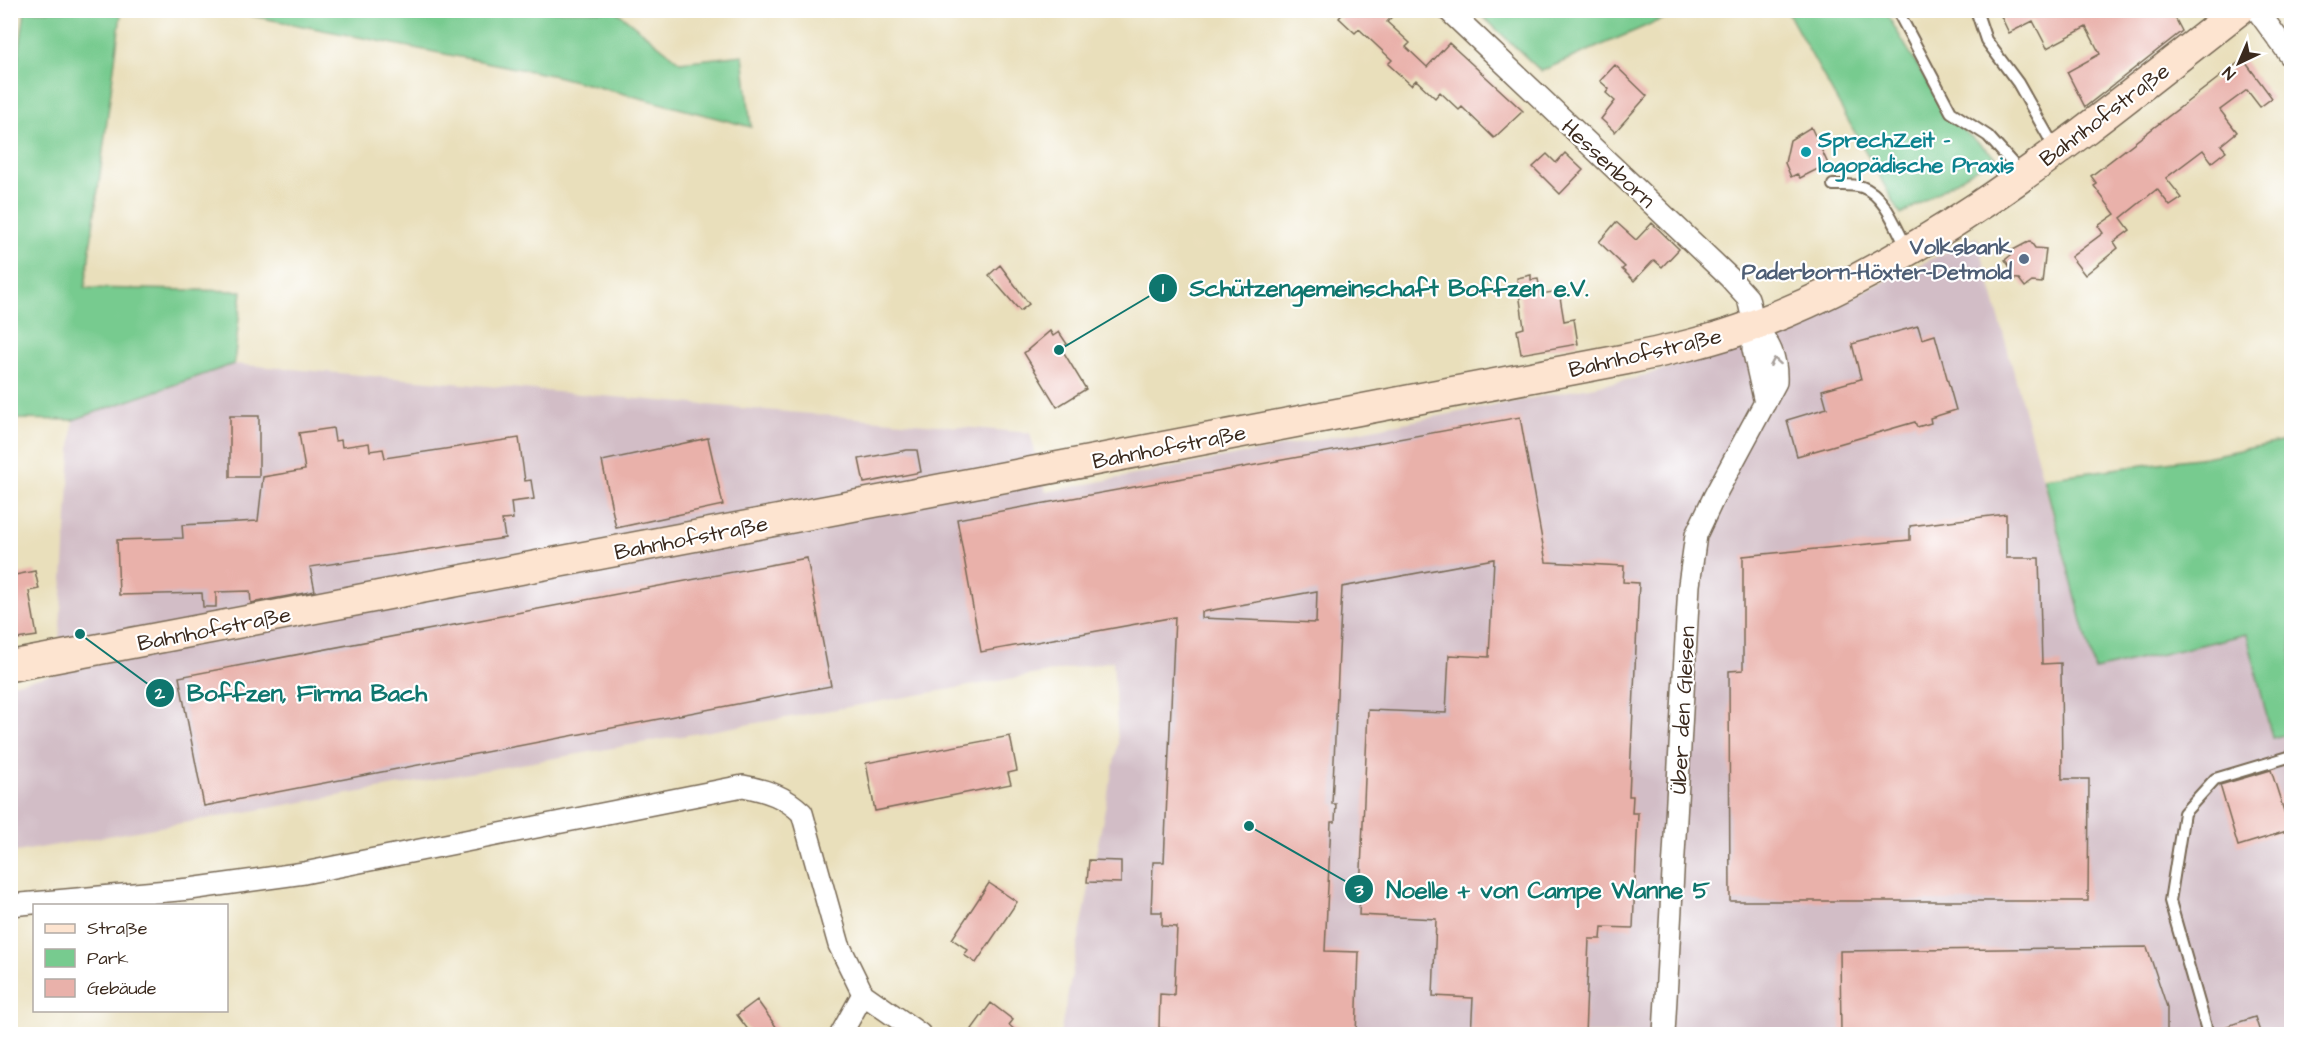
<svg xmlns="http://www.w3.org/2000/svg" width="2302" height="1045" font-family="'Architects Daughter',sans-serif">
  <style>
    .industrial { fill: #d2bdc6 }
    .green { fill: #77cb8f; stroke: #597a56; stroke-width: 1.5 }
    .building { fill: #e9b1aa; fill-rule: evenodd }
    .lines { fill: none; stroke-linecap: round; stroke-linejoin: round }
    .lane-casing { stroke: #786955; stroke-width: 14 }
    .street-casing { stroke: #786955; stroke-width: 24 }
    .secondary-casing { stroke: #786955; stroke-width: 33 }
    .lane { stroke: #fff; stroke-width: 10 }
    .street { stroke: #fff; stroke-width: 21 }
    .secondary { stroke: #fde4d0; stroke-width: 30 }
    .oneway { stroke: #a79f9a }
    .culture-dot { fill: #0f9aa8; stroke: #fff; stroke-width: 2 }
    .service-dot { fill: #5c6f8a; stroke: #fff; stroke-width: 2 }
    .labels { text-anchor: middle; stroke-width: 4.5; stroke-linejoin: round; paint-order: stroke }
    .street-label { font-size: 22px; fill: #3b2a1e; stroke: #fff }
    .culture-label { font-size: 22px; font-weight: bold; fill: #0d838f; stroke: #fff; text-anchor: start }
    .service-label { font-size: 22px; font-weight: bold; fill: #4e5e75; stroke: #fff; text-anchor: end }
    .leader { fill: none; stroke: #0f766e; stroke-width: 2 }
    .callout-dot { fill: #0f766e; stroke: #fff; stroke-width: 2 }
    .mark-label { font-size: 18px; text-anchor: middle; font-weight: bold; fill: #fff }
    .callout-label { font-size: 24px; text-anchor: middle; font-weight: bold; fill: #0f766e; stroke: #fff; stroke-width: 4.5; stroke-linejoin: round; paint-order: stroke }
  </style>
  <rect width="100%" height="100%" fill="#fff"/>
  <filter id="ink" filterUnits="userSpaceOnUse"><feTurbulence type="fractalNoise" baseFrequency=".0167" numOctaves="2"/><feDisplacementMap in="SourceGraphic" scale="12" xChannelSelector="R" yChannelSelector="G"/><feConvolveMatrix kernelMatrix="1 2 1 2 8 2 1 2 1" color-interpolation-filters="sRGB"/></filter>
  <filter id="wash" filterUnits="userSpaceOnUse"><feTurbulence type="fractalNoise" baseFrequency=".008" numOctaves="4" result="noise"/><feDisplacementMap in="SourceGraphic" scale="24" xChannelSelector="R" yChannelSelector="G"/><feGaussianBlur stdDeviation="1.35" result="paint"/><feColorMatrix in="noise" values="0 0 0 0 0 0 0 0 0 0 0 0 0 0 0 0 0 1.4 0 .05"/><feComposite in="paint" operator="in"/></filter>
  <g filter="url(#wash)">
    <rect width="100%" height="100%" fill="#e9dfbb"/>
    <path class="industrial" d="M1977,237l118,433 152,-36 24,104 20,-5v301h-1231l58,-291 -5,-82 -1102,192v-169l46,-10 16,-254 161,-56 796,69 16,59 590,-114 139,-44z"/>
    <path class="green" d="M102,11l19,3 -36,274 157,3 -8,73 -161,56 -62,-1 -1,-304 15,-104z
      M227,11h389l64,51 63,-7 8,72 -195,-51z
      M1477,11h204l-140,60z
      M1787,11h98l64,108 47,38 -95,58z
      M2291,440v293l-19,5 -25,-104 -152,36 -51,-192 161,-21z"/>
    <g id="blocks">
      <path class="building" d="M1346,10h52l-11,12 23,21 -4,4 21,20 22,-24 74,68 -29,27 -32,-31 -3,3 -19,-18 -5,6 -19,-18 -5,5 -23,-21 4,-4 -33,-31 -4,4 -16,-15z
        M1998,10h173l11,21 -97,76 -18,-35 33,-18 -14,-27 -39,21 -14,-27 -24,12z
        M2243,59l29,39 -12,9 -13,-17 -27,20 17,22 -16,13 5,6 -14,11 -9,-12 -37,28 16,20 -12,8 -13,-17 -36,29 9,12 -16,12 4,6 -33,27 -14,-18 32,-24 -5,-7 17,-12 -21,-28 3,-2 -6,-8z
        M1615,65l32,31 -32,36 -14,-13 14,-18 -9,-8 3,-4 -9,-8z
        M1811,127l17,37 -28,14 -3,-4 -6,3 -6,-14 5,-23z
        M1565,153l18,17 -23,24 -27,-27 14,-13 9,9z
        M1616,222l20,18 16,-17 27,26 -17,18 -8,-7 -20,21 -12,-12 3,-2 -26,-25z
        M2030,241l5,7 11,1 -4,34 -10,-1 -7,5 -6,-8 -10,-1 1,-11 -5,-7 6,-5v-4z
        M1000,265l29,39 -9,7 -31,-36z
        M1531,275v5l7,-1 3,15 18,-3 5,30 10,-2 4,25 -57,10 -4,-24 7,-2 -7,-50z
        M1918,326l4,13 13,-4 21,75 -26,8 1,5 -14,4 -2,-5 -118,34 -10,-36 40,-12 -5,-18 39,-11 -9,-35z
        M1050,331l3,5 6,-4 8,12 -6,4 25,41 -29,18 -33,-54z
        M230,416h29v61h-29z
        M1520,417l26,145 78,4 -1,16 16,1 -10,213h4l-1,17h6l-5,115 -31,-1 -1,12h-12l-4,96h-114l2,-37 -40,-2 3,-77 -77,-4 9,-205 78,3 3,-58 40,2 5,-98 -152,28 -10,217h4l-1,18h-4l-6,129 34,1 -3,83h-184v-6l-13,-1 1,-34 14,1 3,-68 -15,-1v-14h-11l2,-50h11l11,-245 -194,35 -24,-133zM1317,591l-1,32 -114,-5v-6z
        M333,428l2,13 6,-1 1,7 27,-4 1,8 13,-2 2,9 134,-20 6,43 6,-1 3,19 -23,3 2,17 -11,1 3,18 -195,29 5,24 -64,12 -1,-12 -34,1v15h-13l-1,-14 -83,2 -2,-55 66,-2 -1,-13 76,-4 5,-44 42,-7 -6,-37z
        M708,438l15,67 -107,23 -14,-67z
        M907,450h10l4,22 -57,11 -5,-24z
        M2006,514v44h33l3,106 19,-1 1,116h27l-1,122h-358l-1,-230 14,-1v-114l167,-16v-14z
        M807,558l24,128 -627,120 -25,-129z
        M35,571l4,18 -10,2 8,45 -27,4v-64z
        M1010,736l7,35 -9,2 3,11 -136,27 -9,-48z
        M2271,770l19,60 -52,16 -18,-61z
        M1089,860l32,1v22l-34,-1z
        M989,883l28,19 -41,61 -12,-8 4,-5 -16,-11z
        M2147,947l20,60v28h-326l-1,-84z
        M757,1000l25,35h-30l-15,-20z
        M991,1003l22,17 -4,5 12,10h-41l-8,-6z
        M2255,1017l6,18h-46v-5z"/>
    </g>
  </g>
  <g filter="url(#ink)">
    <use href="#blocks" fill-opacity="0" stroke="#786955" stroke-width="1.5"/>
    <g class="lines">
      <defs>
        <path id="lane" d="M1897,10l54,102 37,24 34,38
          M1976,10l10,30 32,43 38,67
          M1833,185c9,0 20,-1 29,2 23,8 34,41 45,61
          M2208,1034l-38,-133 14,-88 31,-34 77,-23"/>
        <path id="street" d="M1448,10l281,267 19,21 6,27 -1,24 12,54
          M2257,10l35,48
          M10,905l180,-16 114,-16 439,-87c25,5 41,10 59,27l37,132 24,49 57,40
          M841,1034l22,-40
          M1664,1034l25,-449 7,-50 18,-38 62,-115c1,-25 -6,-38 -22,-57"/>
        <path id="secondary" d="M10,666l1617,-307c43,-9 85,-18 127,-34 182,-68 333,-197 485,-315"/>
      </defs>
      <use href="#lane" class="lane-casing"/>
      <use href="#street" class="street-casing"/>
      <use href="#secondary" class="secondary-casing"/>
      <use href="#lane" class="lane"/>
      <use href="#street" class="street"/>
      <use href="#secondary" class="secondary"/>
    </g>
    <defs><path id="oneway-chevron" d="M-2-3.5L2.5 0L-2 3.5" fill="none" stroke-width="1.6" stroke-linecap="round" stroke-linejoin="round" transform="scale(1.5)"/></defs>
    <use class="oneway" href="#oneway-chevron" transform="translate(1775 362) rotate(-100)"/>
  </g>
  <circle class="culture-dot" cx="1806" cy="152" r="6"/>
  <circle class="service-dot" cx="2024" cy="259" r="6"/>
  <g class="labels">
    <g class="street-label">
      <text transform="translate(2104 114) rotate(-37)" y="8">Bahnhofstraße</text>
      <text transform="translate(1609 163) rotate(43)" y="8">Hessenborn</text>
      <text transform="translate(1645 352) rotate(-13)" y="8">Bahnhofstraße</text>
      <text transform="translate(1169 446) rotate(-11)" y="8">Bahnhofstraße</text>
      <text transform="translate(691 537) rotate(-11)" y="8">Bahnhofstraße</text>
      <text transform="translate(214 628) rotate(-11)" y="8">Bahnhofstraße</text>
      <text transform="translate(1682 710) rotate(-87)" y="8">Über den Gleisen</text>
    </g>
    <g class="culture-label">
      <text x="1818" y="147">SprechZeit -<tspan x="1818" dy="25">logopädische Praxis</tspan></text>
    </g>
    <g class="service-label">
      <text x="2012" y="254">Volksbank<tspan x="2012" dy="25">Paderborn-Höxter-Detmold</tspan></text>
    </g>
  </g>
  <path class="leader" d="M1059 350L1163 288M80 634L160 693M1249 826L1359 889"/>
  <g class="callout-dot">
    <circle cx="1059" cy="350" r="6"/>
    <circle cx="80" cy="634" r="6"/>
    <circle cx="1249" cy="826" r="6"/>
    <circle cx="1163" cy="288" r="15"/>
    <circle cx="160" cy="693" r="15"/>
    <circle cx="1359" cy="889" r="15"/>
  </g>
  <g class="mark-label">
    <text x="1163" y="294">1</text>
    <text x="160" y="699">2</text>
    <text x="1359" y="896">3</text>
  </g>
  <g class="callout-label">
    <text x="1389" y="296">Schützengemeinschaft Boffzen e.V.</text>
    <text x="307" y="701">Boffzen, Firma Bach</text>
    <text x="1548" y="898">Noelle + von Campe Wanne 5</text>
  </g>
  <rect width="2302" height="1045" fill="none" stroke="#fff" stroke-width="36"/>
  <rect x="33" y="904" width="195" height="108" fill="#ffffff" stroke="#b1aaa5" stroke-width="1.5"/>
  <rect x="45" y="924" width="30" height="9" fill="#fde4d0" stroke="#b1aaa5" stroke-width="1.5"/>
  <text x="87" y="934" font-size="18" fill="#3b2a1e">Straße</text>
  <rect x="45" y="949" width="30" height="18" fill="#77cb8f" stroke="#b1aaa5" stroke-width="1.5"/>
  <text x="87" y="964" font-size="18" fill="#3b2a1e">Park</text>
  <rect x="45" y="979" width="30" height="18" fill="#e9b1aa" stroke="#b1aaa5" stroke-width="1.5"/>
  <text x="87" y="994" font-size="18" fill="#3b2a1e">Gebäude</text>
  <g transform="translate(2239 63) rotate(224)" stroke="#ffffff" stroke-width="4.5" paint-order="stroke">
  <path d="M0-4.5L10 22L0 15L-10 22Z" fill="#3b2a1e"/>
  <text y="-9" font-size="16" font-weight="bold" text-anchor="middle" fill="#3b2a1e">N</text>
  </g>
</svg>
